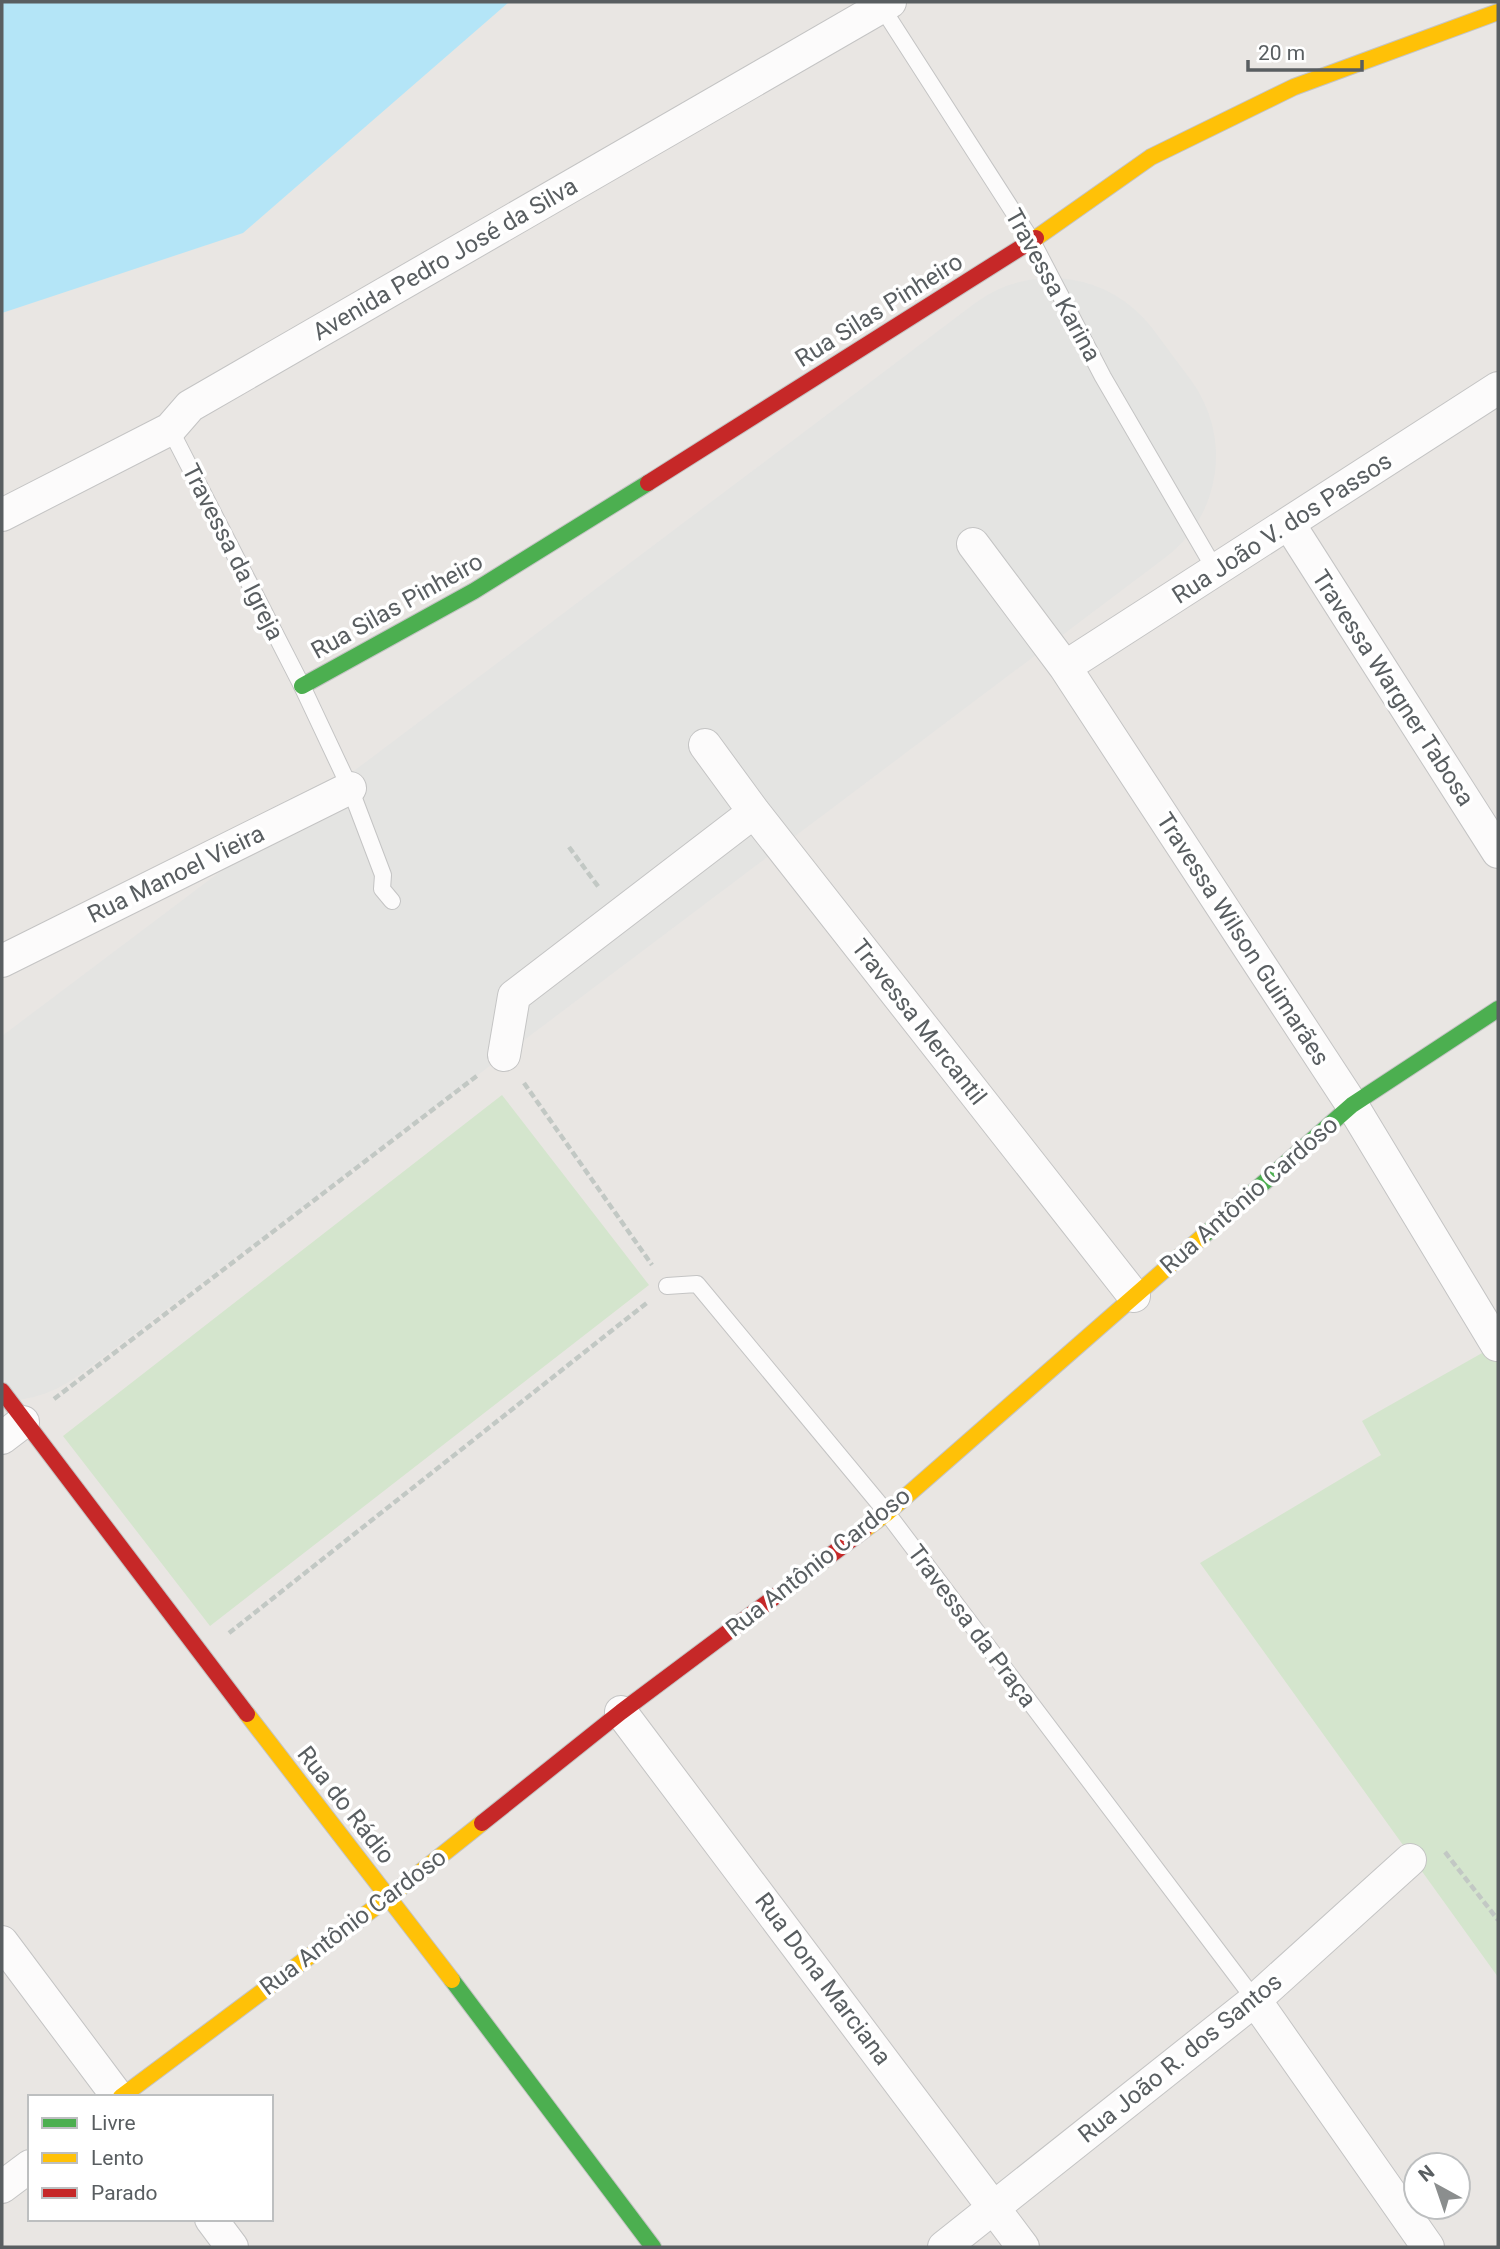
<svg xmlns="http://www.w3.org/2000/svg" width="1500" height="2249" font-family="Roboto,sans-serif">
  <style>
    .green { fill: #d4e5cd }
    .water { fill: #b4e5f7 }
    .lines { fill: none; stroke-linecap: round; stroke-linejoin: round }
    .runway { stroke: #e4e4e2; stroke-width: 254 }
    .lane-casing { stroke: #c4c4c4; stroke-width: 18 }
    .street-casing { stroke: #c4c4c4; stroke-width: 34 }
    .fast-casing { stroke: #c4c4c4; stroke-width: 18 }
    .slow-casing { stroke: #c4c4c4; stroke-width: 18 }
    .jam-casing { stroke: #c4c4c4; stroke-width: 18 }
    .path { stroke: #c2c8c4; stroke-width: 4.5; stroke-dasharray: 7 3.5; stroke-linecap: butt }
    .lane { stroke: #fcfbfb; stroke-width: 16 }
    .street { stroke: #fcfbfb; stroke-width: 32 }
    .fast { stroke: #4caf50; stroke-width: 16 }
    .slow { stroke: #ffc107; stroke-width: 16 }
    .jam { stroke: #c62828; stroke-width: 16 }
    .labels { text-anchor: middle; stroke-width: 7; stroke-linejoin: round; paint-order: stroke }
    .street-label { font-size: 24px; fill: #595e61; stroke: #fff }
  </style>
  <rect width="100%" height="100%" fill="#e9e6e3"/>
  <path class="green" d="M502,1095l147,190 -439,341 -147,-190z
    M1498,1344v633l-298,-414 181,-108 -19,-34z"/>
  <path class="water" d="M2,2h507l-266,231 -241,80z"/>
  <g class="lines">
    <path class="runway" d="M2,1195l1049,-790 38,51 -1087,818"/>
    <defs>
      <path id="lane" d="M881,6l151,235 71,136 113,194
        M170,429l132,257 48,102 33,87 -1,14 10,12
        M667,1286l30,-2 190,229 368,487"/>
      <path id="street" d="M2,515l168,-86 20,-23 700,-404
        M1289,524l209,328
        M973,544l92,123 287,438 145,240
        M1065,667l433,-279
        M705,745l49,67 380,484
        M2,961l348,-173
        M504,1055l10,-59 240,-184
        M2,1438l21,-16
        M621,1712l402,535
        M2,1942l116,155
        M1255,2000l173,247
        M2,2187l28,-21
        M211,2219l21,28
        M944,2247l311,-247 155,-140"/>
      <path id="fast" d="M302,686l172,-95 174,-108
        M1202,1237l150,-132 146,-96
        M452,1980l201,267"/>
      <path id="slow" d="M1036,238l115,-81 143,-70 204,-75
        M864,1530l23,-17 315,-276
        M247,1714l205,266
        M121,2097l268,-200 93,-74"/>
      <path id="jam" d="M648,483l388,-245
        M2,1391l245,323
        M482,1823l139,-111 243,-182"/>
    </defs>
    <use href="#lane" class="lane-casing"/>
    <use href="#street" class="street-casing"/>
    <use href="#fast" class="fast-casing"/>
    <use href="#slow" class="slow-casing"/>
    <use href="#jam" class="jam-casing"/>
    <path class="path" d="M569,847l31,42
      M524,1083l128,182
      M54,1399l424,-324
      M229,1633l419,-331
      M1445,1852l53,68"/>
    <use href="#lane" class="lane"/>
    <use href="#street" class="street"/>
    <use href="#fast" class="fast"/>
    <use href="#slow" class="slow"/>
    <use href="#jam" class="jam"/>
  </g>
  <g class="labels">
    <g class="street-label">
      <text transform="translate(445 259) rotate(-30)" y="8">Avenida Pedro José da Silva</text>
      <text transform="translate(1053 285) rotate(61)" y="8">Travessa Karina</text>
      <text transform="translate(879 310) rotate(-32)" y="8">Rua Silas Pinheiro</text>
      <text transform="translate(1282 528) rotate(-33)" y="8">Rua João V. dos Passos</text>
      <text transform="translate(233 552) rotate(63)" y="8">Travessa da Igreja</text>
      <text transform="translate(397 606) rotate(-29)" y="8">Rua Silas Pinheiro</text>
      <text transform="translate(1393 688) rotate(57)" y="8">Travessa Wargner Tabosa</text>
      <text transform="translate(176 874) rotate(-26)" y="8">Rua Manoel Vieira</text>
      <text transform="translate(1243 939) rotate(57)" y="8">Travessa Wilson Guimarães</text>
      <text transform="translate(919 1022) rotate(52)" y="8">Travessa Mercantil</text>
      <text transform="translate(1249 1195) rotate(-41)" y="8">Rua Antônio Cardoso</text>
      <text transform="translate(818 1562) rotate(-38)" y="8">Rua Antônio Cardoso</text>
      <text transform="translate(972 1626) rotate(53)" y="8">Travessa da Praça</text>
      <text transform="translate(346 1805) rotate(52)" y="8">Rua do Rádio</text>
      <text transform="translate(353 1922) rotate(-37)" y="8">Rua Antônio Cardoso</text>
      <text transform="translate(823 1979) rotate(53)" y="8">Rua Dona Marciana</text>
      <text transform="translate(1180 2058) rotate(-39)" y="8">Rua João R. dos Santos</text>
    </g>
  </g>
  <rect width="1500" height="2249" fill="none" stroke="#595e61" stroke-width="7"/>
  <rect x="28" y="2095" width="245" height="126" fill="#ffffff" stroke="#bdbfc0" stroke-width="2"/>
  <rect x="42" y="2118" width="35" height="10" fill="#4caf50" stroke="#bdbfc0" stroke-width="2"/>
  <text x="91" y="2130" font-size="21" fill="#595e61">Livre</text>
  <rect x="42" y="2153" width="35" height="10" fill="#ffc107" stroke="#bdbfc0" stroke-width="2"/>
  <text x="91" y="2165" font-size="21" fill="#595e61">Lento</text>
  <rect x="42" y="2188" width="35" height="10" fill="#c62828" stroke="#bdbfc0" stroke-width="2"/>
  <text x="91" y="2200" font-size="21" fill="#595e61">Parado</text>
  <g transform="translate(1437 2186) rotate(320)"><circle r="33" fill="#ffffff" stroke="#bdbfc0" stroke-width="2"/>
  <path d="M0-5L12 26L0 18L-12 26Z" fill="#8b8e8e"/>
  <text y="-10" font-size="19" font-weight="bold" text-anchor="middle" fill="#595e61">N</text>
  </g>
  <path d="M1248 60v10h114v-10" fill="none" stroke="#595e61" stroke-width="3.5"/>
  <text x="1258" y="60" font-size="21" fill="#595e61" stroke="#ffffff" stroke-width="5" paint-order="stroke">20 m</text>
</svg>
